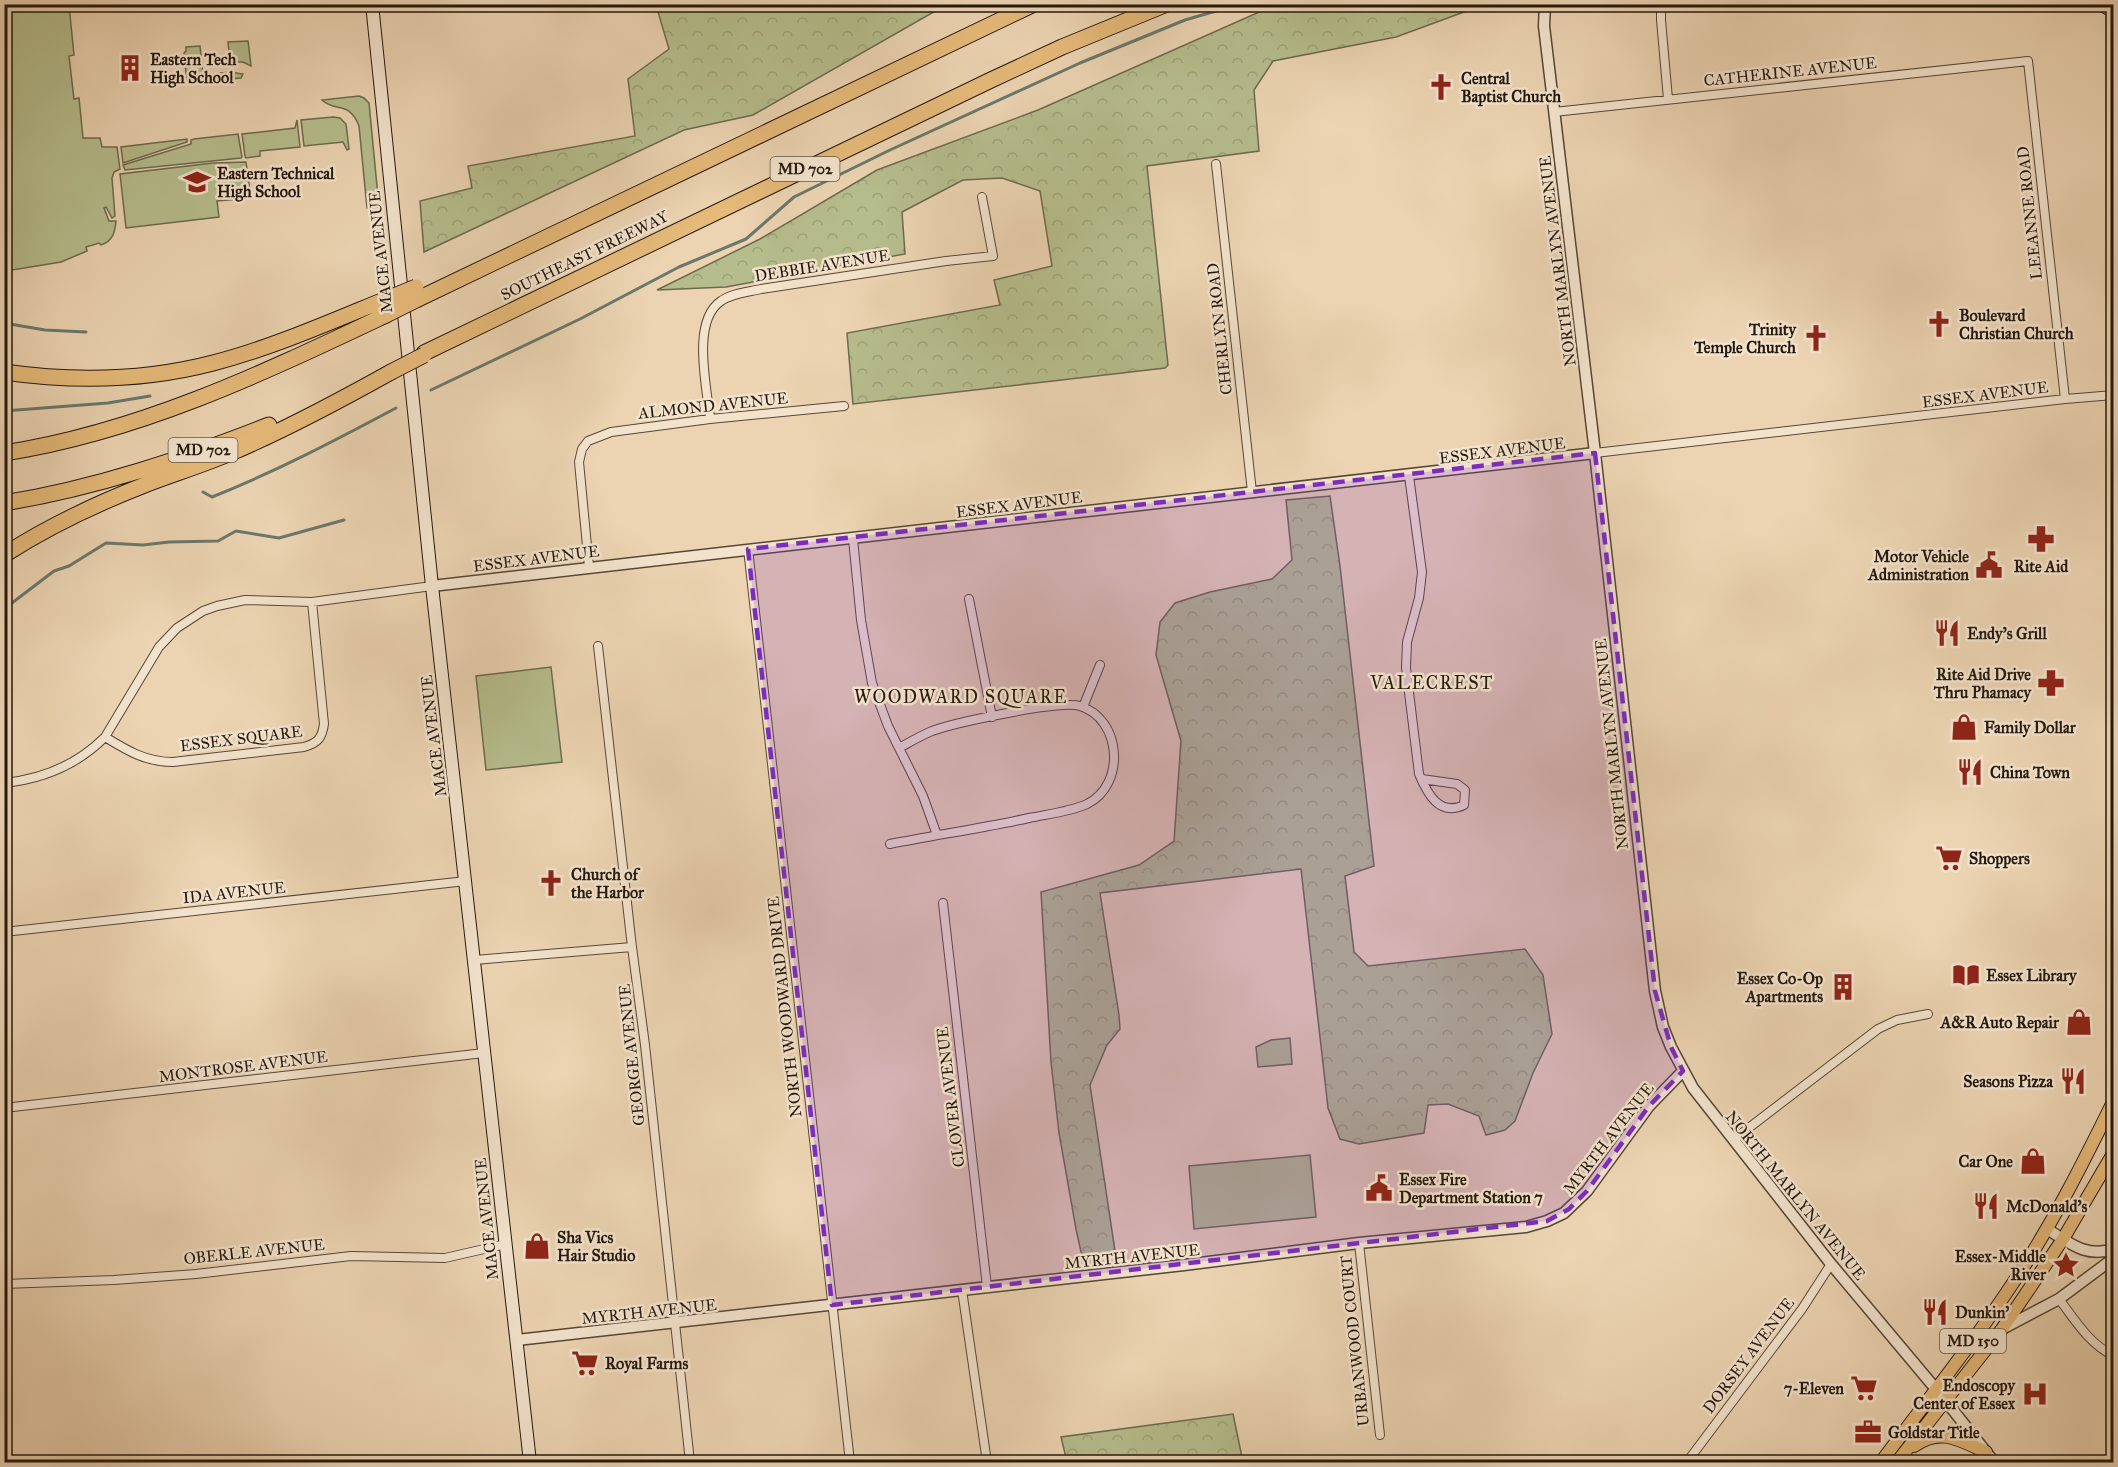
<svg xmlns="http://www.w3.org/2000/svg" width="2118" height="1467" font-family="'IM FELL Great Primer',serif">
  <style>
    .green { fill: #b6bd8d; stroke: #6d6a4e; stroke-width: 1.5 }
    .forest { fill: url(#forest-crowns); stroke: #6d6a4e; stroke-width: 1.5 }
    .lines { fill: none; stroke-linecap: round; stroke-linejoin: round }
    .stream { stroke: #6a786d; stroke-width: 3 }
    .minor-casing { stroke: #564737; stroke-width: 10 }
    .tertiary-casing { stroke: #564737; stroke-width: 13 }
    .secondary-casing { stroke: #24180e; stroke-width: 14 }
    .primary-casing { stroke: #24180e; stroke-width: 14 }
    .motorway-casing { stroke: #24180e; stroke-width: 17 }
    .minor { stroke: #f3e3cd; stroke-width: 8 }
    .tertiary { stroke: #f3e3cd; stroke-width: 10 }
    .secondary { stroke: #f3e3cd; stroke-width: 12 }
    .primary { stroke: #e6ba79; stroke-width: 12 }
    .motorway { stroke: #e6ba79; stroke-width: 15 }
    .motorway-bridge-casing { stroke: #24180e; stroke-width: 17; stroke-linecap: butt }
    .motorway-bridge { stroke: #e6ba79; stroke-width: 15 }
    .marked { fill: #7b2cbf; fill-opacity: 0.2; stroke: #7b2cbf; stroke-width: 4.5; stroke-dasharray: 12 8; stroke-linejoin: round }
    .labels { text-anchor: middle; stroke-width: 5; stroke-linejoin: round; paint-order: stroke }
    .shield { fill: #f3e3cd; stroke: #625547; stroke-width: 1.5 }
    .shield-label { font-size: 15px; font-weight: bold; fill: #24180e }
    .poi-label { font-size: 16px; font-weight: bold; fill: #24180e; stroke: #f3e3cd; text-anchor: start }
    .street-label { font-size: 16px; fill: #24180e; stroke: #f3e3cd }
    .neighbourhood-label { font-size: 18px; letter-spacing: 1.5px; fill: #24180e; stroke: #f3e3cd }
  </style>
  <defs>
    <pattern id="forest-crowns" width="20" height="18" patternUnits="userSpaceOnUse" patternTransform="scale(1.5)"><rect width="20" height="18" fill="#b6bd8d"/><path d="M2 6a3 3 0 1 1 6 0M12 15a3 3 0 1 1 6 0" fill="none" stroke="#9ca278"/></pattern>
  </defs>
  <rect width="100%" height="100%" fill="#ecd4b2"/>
  <filter id="stains"><feTurbulence type="fractalNoise" baseFrequency=".00333" numOctaves="4"/><feColorMatrix values="0 0 0 0 .2 0 0 0 0 .09 0 0 0 0 .02 0 0 0 .5 -.17"/></filter>
  <radialGradient id="worn" r=".72"><stop offset=".6" stop-color="#630" stop-opacity="0"/><stop offset="1" stop-color="#630" stop-opacity=".3"/></radialGradient>
  <path class="green" d="M4,5h65l5,50 -5,1 5,43 5,-1 4,40h17l2,9h15l3,22 -6,3 -2,6 3,38 -3,2 -6,-11 -2,1 5,13h7c-1,11 -3,20 -15,24l-2,-2 -13,4 1,4 -26,11 -49,8h-8z
    M248,41l3,25 -8,-4h-13l-2,-20z
    M200,46l3,29 27,-3 13,2 -2,4 -54,5 -3,-30 2,-2v-4z
    M359,96l5,2 5,5 10,104 -12,1 -8,-82c-10,-26 -23,-13 -37,-26z
    M333,117l7,1 6,6 3,25 -2,1 -4,-8 -39,4 -3,-26z
    M297,120l3,27 -40,4v5l-14,2 -1,-2 -3,-22 53,-6z
    M238,134l4,23 -1,1 -116,12 -2,-5 68,-21v-4l3,-1z
    M187,139v3l-64,21 -2,-16z
    M246,162l5,36 -34,3 2,16 -93,11 -6,-54 93,-11z
    M551,667l11,95 -76,8 -10,-94z
    M1290,1038l2,26 -34,3 -2,-20 15,-7z
    M1310,1155l6,62 -122,12 -5,-63z"/>
  <path class="forest" d="M1299,4l184,1 -87,32 -123,24 -19,29 5,61 -112,15 21,199 -3,3 -312,36 -6,-71 153,-28 -6,-25 58,-14 -12,-75 -38,-13 -39,2 -61,32 3,42 -179,33 -69,3 103,-51 117,-69 161,-60 228,-101z
    M656,5h290l-193,110 -69,15 -260,122 -4,-51 52,-13 -4,-22 167,-30 -7,-57 41,-30z
    M1330,496l10,70 34,300 -29,10 9,76 14,14 157,-17 18,26 9,59 -19,39 -18,48 -10,9 -19,5 -7,-19 -31,-12 -20,1 -4,28 -65,11 -19,-5 -12,-31 -27,-239 -201,24 19,122 1,14 -13,16 -17,40 25,166 -30,6 -4,-5 -5,-23 -17,-96 -8,-71 -10,-170 98,-27 35,-24 7,-100 -25,-86 4,-33 15,-19 35,-11 62,-13 20,-19 -6,-60z
    M1233,1414l10,48h-176l-6,-25z"/>
  <g class="lines">
    <path class="stream" d="M4,323l41,7 41,2
      M431,390l149,-71 99,-52 67,-28 48,-42 96,-47 190,-87 105,-43 55,-16
      M4,411l104,-8 42,-7
      M203,492l9,5c63,-25 124,-57 184,-89
      M4,609l50,-38 15,-5 37,-23 37,2 26,-3 49,-1 18,-10 43,7 65,-18"/>
    <defs>
      <path id="minor" d="M1661,4v16l7,79
        M1554,112l474,-51 37,338
        M1216,164l36,328
        M710,419c-3,-32 -19,-98 11,-118 11,-8 27,-9 40,-12l185,-28 47,-5 -11,-59
        M1595,453l470,-54 49,-4
        M1409,476l13,96 -3,26 -12,44 -1,26 13,106c8,19 20,43 45,31l1,-15 -8,-6 -35,-5
        M853,539l8,81 11,63 16,43 35,70 14,39
        M748,549l102,913
        M589,567l-10,-105 3,-13 6,-8 23,-9 99,-13 134,-13
        M969,599l23,118
        M598,646l34,301 13,98 45,417
        M1083,707l17,-42
        M105,737c23,14 41,25 68,25l131,-15c14,-4 18,-9 20,-23l-12,-122
        M4,783c39,-4 73,-18 101,-46l54,-90 18,-19 26,-17 14,-5 28,-6 67,2 120,-16
        M890,844c46,-9 93,-16 139,-26 19,-4 40,-6 58,-14 39,-19 35,-85 -7,-98 -21,-6 -126,17 -148,25 -12,5 -22,11 -33,17
        M943,903l44,384
        M4,932l462,-51
        M475,960l157,-13
        M4,1108l480,-55
        M1733,1140l145,-111 19,-9 31,-6
        M1359,1243l21,192
        M4,1284l110,-4 82,-6 155,-18 94,2 61,-14
        M962,1290l25,172
        M2059,1299c16,21 30,45 55,57
        M1687,1462l115,-153 29,-45"/>
      <path id="tertiary" d="M1545,4l-1,22 51,427 60,538 8,36 8,20 22,41 138,176 114,136 49,62
        M432,586l1163,-133
        M2047,1229c23,14 38,29 67,20
        M2002,1329l57,-30 55,-41
        M517,1340l667,-75 175,-22 167,-16 21,-6 17,-8 23,-22 62,-85 34,-35"/>
      <path id="secondary" d="M372,4l60,582 98,876"/>
      <path id="primary" d="M1914,1446c27,-19 45,-6 72,6
        M1881,1462c44,-59 91,-117 132,-179 39,-58 70,-120 101,-183
        M1897,1462l105,-133 61,-90 51,-87"/>
      <path id="motorway" d="M2103,4l11,6
        M418,299l616,-295
        M424,353l567,-273 71,-33 105,-43
        M4,372c70,10 140,9 209,-9 58,-15 115,-40 171,-63
        M4,453c136,-21 259,-80 382,-138
        M4,503c92,-15 178,-44 265,-78
        M4,555c45,-29 94,-52 143,-71 29,-11 58,-20 86,-32 54,-23 106,-51 158,-80"/>
    </defs>
    <use href="#minor" class="minor-casing"/>
    <use href="#tertiary" class="tertiary-casing"/>
    <use href="#secondary" class="secondary-casing"/>
    <use href="#primary" class="primary-casing"/>
    <use href="#motorway" class="motorway-casing"/>
    <use href="#minor" class="minor"/>
    <use href="#tertiary" class="tertiary"/>
    <use href="#secondary" class="secondary"/>
    <use href="#primary" class="primary"/>
    <use href="#motorway" class="motorway"/>
    <defs>
      <path id="motorway-bridge" d="M384,300l32,-13
        M386,315l32,-16
        M391,372l33,-17"/>
    </defs>
    <use href="#motorway-bridge" class="motorway-bridge-casing"/>
    <use href="#motorway-bridge" class="motorway-bridge"/>
  </g>
  <path class="marked" d="M1595,453l60,538 16,56 12,24 -34,35 -62,85 -18,18 -22,12 -715,84 -84,-756z"/>
  <defs>
    <symbol id="building-bare" viewBox="-9 -9 18 18"><path d="M-4-6H4V6H1V3H-1V6H-4ZM-2.5-4.3h1.7v1.8h-1.7ZM.8-4.3h1.7v1.8H.8ZM-2.5-1h1.7V.8h-1.7ZM.8-1h1.7V.8H.8Z" fill="#8f2418" stroke="#f3e3cd" stroke-width="2.5" paint-order="stroke"/></symbol>
    <symbol id="church-bare" viewBox="-9 -9 18 18"><path d="M-1.2-6h2.4v3.5h3.3v2.4h-3.3V6h-2.4V-.1h-3.3v-2.4h3.3Z" fill="#8f2418" stroke="#f3e3cd" stroke-width="2.5" paint-order="stroke"/></symbol>
    <symbol id="school-bare" viewBox="-9 -9 18 18"><path d="M0-5L7-2L0 1L-7-2ZM-4 1L0 2.5L4 1V4Q0 6-4 4Z" fill="#8f2418" stroke="#f3e3cd" stroke-width="2.5" paint-order="stroke"/></symbol>
    <symbol id="pharmacy-bare" viewBox="-9 -9 18 18"><path d="M-2-6h4v4h4v4h-4v4h-4v-4h-4v-4h4Z" fill="#8f2418" stroke="#f3e3cd" stroke-width="2.5" paint-order="stroke"/></symbol>
    <symbol id="civic-bare" viewBox="-9 -9 18 18"><path d="M-.6-6.5H3V-4.5H.6V-3L4-1V1h2V6H-6V1h2V-1L-.6-3ZM-1.2 2.5V6h2.4V2.5Z" fill="#8f2418" stroke="#f3e3cd" stroke-width="2.5" paint-order="stroke"/></symbol>
    <symbol id="restaurant-bare" viewBox="-9 -9 18 18"><path d="M-5-6h1v4h1v-4h1v4h1v-4h1v5L-1.5 .5V6h-2V.5L-5-1ZM5-6V6H3V1.5H1.5Q1.5-4 5-6Z" fill="#8f2418" stroke="#f3e3cd" stroke-width="2.5" paint-order="stroke"/></symbol>
    <symbol id="shop-bare" viewBox="-9 -9 18 18"><path d="M-5-2.5h2.3a2.7 3.5 0 0 1 5.4 0H5L5.5 6h-11ZM-1.5-2.5h3a1.5 2.3 0 0 0-3 0Z" fill="#8f2418" stroke="#f3e3cd" stroke-width="2.5" paint-order="stroke"/></symbol>
    <symbol id="supermarket-bare" viewBox="-9 -9 18 18"><path d="M-6-5.5h2.5l.6 2H6L4.5 2H-2.5L-4.4-4H-6ZM-1.5 3.2a1.3 1.3 0 1 0 .1 0ZM3 3.2a1.3 1.3 0 1 0 .1 0Z" fill="#8f2418" stroke="#f3e3cd" stroke-width="2.5" paint-order="stroke"/></symbol>
    <symbol id="library-bare" viewBox="-9 -9 18 18"><path d="M-6-4Q-3-5.5-.7-3.5V5Q-3 3-6 4ZM6-4Q3-5.5 .7-3.5V5Q3 3 6 4Z" fill="#8f2418" stroke="#f3e3cd" stroke-width="2.5" paint-order="stroke"/></symbol>
    <symbol id="sight-bare" viewBox="-9 -9 18 18"><path d="M0-6L1.8-2.2L6-1.7L2.9 1.2L3.7 5.4L0 3.3L-3.7 5.4L-2.9 1.2L-6-1.7L-1.8-2.2Z" fill="#8f2418" stroke="#f3e3cd" stroke-width="2.5" paint-order="stroke"/></symbol>
    <symbol id="hospital-bare" viewBox="-9 -9 18 18"><path d="M-5-5h3v3.5h4V-5h3V5h-3V1.5h-4V5h-3Z" fill="#8f2418" stroke="#f3e3cd" stroke-width="2.5" paint-order="stroke"/></symbol>
    <symbol id="office-bare" viewBox="-9 -9 18 18"><path d="M-6-3h4V-5.5h4V-3h4V5H-6ZM-1-4.5V-3h2v-1.5ZM-6 0V1H6V0Z" fill="#8f2418" stroke="#f3e3cd" stroke-width="2.5" paint-order="stroke"/></symbol>
  </defs>
  <g fill-rule="evenodd">
    <use href="#building-bare" x="111" y="49" width="38" height="38"/>
    <use href="#church-bare" x="1422" y="68" width="38" height="38"/>
    <use href="#school-bare" x="178" y="163" width="38" height="38"/>
    <use href="#church-bare" x="1920" y="305" width="38" height="38"/>
    <use href="#church-bare" x="1797" y="319" width="38" height="38"/>
    <use href="#pharmacy-bare" x="2022" y="520" width="38" height="38"/>
    <use href="#civic-bare" x="1970" y="546" width="38" height="38"/>
    <use href="#restaurant-bare" x="1928" y="614" width="38" height="38"/>
    <use href="#pharmacy-bare" x="2032" y="664" width="38" height="38"/>
    <use href="#shop-bare" x="1945" y="708" width="38" height="38"/>
    <use href="#restaurant-bare" x="1951" y="753" width="38" height="38"/>
    <use href="#supermarket-bare" x="1930" y="839" width="38" height="38"/>
    <use href="#church-bare" x="532" y="864" width="38" height="38"/>
    <use href="#library-bare" x="1947" y="956" width="38" height="38"/>
    <use href="#building-bare" x="1824" y="968" width="38" height="38"/>
    <use href="#shop-bare" x="2060" y="1003" width="38" height="38"/>
    <use href="#restaurant-bare" x="2054" y="1062" width="38" height="38"/>
    <use href="#shop-bare" x="2014" y="1142" width="38" height="38"/>
    <use href="#civic-bare" x="1360" y="1169" width="38" height="38"/>
    <use href="#restaurant-bare" x="1967" y="1187" width="38" height="38"/>
    <use href="#shop-bare" x="518" y="1227" width="38" height="38"/>
    <use href="#sight-bare" x="2047" y="1246" width="38" height="38"/>
    <use href="#restaurant-bare" x="1916" y="1293" width="38" height="38"/>
    <use href="#supermarket-bare" x="566" y="1344" width="38" height="38"/>
    <use href="#supermarket-bare" x="1845" y="1369" width="38" height="38"/>
    <use href="#hospital-bare" x="2016" y="1375" width="38" height="38"/>
    <use href="#office-bare" x="1849" y="1413" width="38" height="38"/>
  </g>
  <g class="labels">
    <g class="shield">
      <rect x="770.5" y="157" width="69" height="24" rx="4.5"/>
      <rect x="168.5" y="438" width="69" height="24" rx="4.5"/>
      <rect x="1940" y="1329" width="66" height="24" rx="4.5"/>
    </g>
    <g class="shield-label">
      <text x="805" y="174">MD 702</text>
      <text x="203" y="455">MD 702</text>
      <text x="1973" y="1346">MD 150</text>
    </g>
    <g class="poi-label">
      <text x="150" y="65">Eastern Tech<tspan x="150" dy="18">High School</tspan></text>
      <text x="1461" y="84">Central<tspan x="1461" dy="18">Baptist Church</tspan></text>
      <text x="217" y="179">Eastern Technical<tspan x="217" dy="18">High School</tspan></text>
      <text x="1959" y="321">Boulevard<tspan x="1959" dy="18">Christian Church</tspan></text>
      <text x="1796" y="335" text-anchor="end">Trinity<tspan x="1796" dy="18">Temple Church</tspan></text>
      <text x="1969" y="562" text-anchor="end">Motor Vehicle<tspan x="1969" dy="18">Administration</tspan></text>
      <text x="2041" y="572" text-anchor="middle">Rite Aid</text>
      <text x="1967" y="639">Endy’s Grill</text>
      <text x="2031" y="680" text-anchor="end">Rite Aid Drive<tspan x="2031" dy="18">Thru Phamacy</tspan></text>
      <text x="1984" y="733">Family Dollar</text>
      <text x="1990" y="778">China Town</text>
      <text x="1969" y="864">Shoppers</text>
      <text x="571" y="880">Church of<tspan x="571" dy="18">the Harbor</tspan></text>
      <text x="1986" y="981">Essex Library</text>
      <text x="1823" y="984" text-anchor="end">Essex Co-Op<tspan x="1823" dy="18">Apartments</tspan></text>
      <text x="2059" y="1028" text-anchor="end">A&amp;R Auto Repair</text>
      <text x="2053" y="1087" text-anchor="end">Seasons Pizza</text>
      <text x="2013" y="1167" text-anchor="end">Car One</text>
      <text x="1399" y="1185">Essex Fire<tspan x="1399" dy="18">Department Station 7</tspan></text>
      <text x="2006" y="1212">McDonald's</text>
      <text x="557" y="1243">Sha Vics<tspan x="557" dy="18">Hair Studio</tspan></text>
      <text x="2046" y="1262" text-anchor="end">Essex-Middle<tspan x="2046" dy="18">River</tspan></text>
      <text x="1955" y="1318">Dunkin'</text>
      <text x="605" y="1369">Royal Farms</text>
      <text x="2015" y="1391" text-anchor="end">Endoscopy<tspan x="2015" dy="18">Center of Essex</tspan></text>
      <text x="1844" y="1394" text-anchor="end">7-Eleven</text>
      <text x="1888" y="1438">Goldstar Title</text>
    </g>
    <g class="street-label">
      <text transform="translate(1790 71) rotate(-6)" y="6">CATHERINE AVENUE</text>
      <text transform="translate(2029 213) rotate(-96)" y="6">LEEANNE ROAD</text>
      <text transform="translate(380 252) rotate(-96)" y="6">MACE AVENUE</text>
      <text transform="translate(584 255) rotate(-26)" y="6">SOUTHEAST FREEWAY</text>
      <text transform="translate(1557 261) rotate(-97)" y="6">NORTH MARLYN AVENUE</text>
      <text transform="translate(822 265) rotate(-9)" y="6">DEBBIE AVENUE</text>
      <text transform="translate(1219 329) rotate(-96)" y="6">CHERLYN ROAD</text>
      <text transform="translate(1985 394) rotate(-7)" y="6">ESSEX AVENUE</text>
      <text transform="translate(713 405) rotate(-6)" y="6">ALMOND AVENUE</text>
      <text transform="translate(1502 450) rotate(-7)" y="6">ESSEX AVENUE</text>
      <text transform="translate(1019 504) rotate(-7)" y="6">ESSEX AVENUE</text>
      <text transform="translate(536 558) rotate(-7)" y="6">ESSEX AVENUE</text>
      <text transform="translate(433 736) rotate(-97)" y="6">MACE AVENUE</text>
      <text transform="translate(241 738) rotate(-7)" y="6">ESSEX SQUARE</text>
      <text transform="translate(1611 744) rotate(-96)" y="6">NORTH MARLYN AVENUE</text>
      <text transform="translate(234 892) rotate(-6)" y="6">IDA AVENUE</text>
      <text transform="translate(784 1007) rotate(-96)" y="6">NORTH WOODWARD DRIVE</text>
      <text transform="translate(631 1055) rotate(-96)" y="6">GEORGE AVENUE</text>
      <text transform="translate(243 1066) rotate(-7)" y="6">MONTROSE AVENUE</text>
      <text transform="translate(950 1097) rotate(-97)" y="6">CLOVER AVENUE</text>
      <text transform="translate(1608 1138) rotate(-52)" y="6">MYRTH AVENUE</text>
      <text transform="translate(1796 1195) rotate(51)" y="6">NORTH MARLYN AVENUE</text>
      <text transform="translate(486 1219) rotate(-96)" y="6">MACE AVENUE</text>
      <text transform="translate(254 1251) rotate(-6)" y="6">OBERLE AVENUE</text>
      <text transform="translate(1132 1256) rotate(-6)" y="6">MYRTH AVENUE</text>
      <text transform="translate(649 1311) rotate(-6)" y="6">MYRTH AVENUE</text>
      <text transform="translate(1354 1341) rotate(-96)" y="6">URBANWOOD COURT</text>
      <text transform="translate(1748 1355) rotate(-53)" y="6">DORSEY AVENUE</text>
    </g>
    <g class="neighbourhood-label">
      <text x="1432" y="689">VALECREST</text>
      <text x="961" y="703">WOODWARD SQUARE</text>
    </g>
  </g>
  <rect width="2118" height="1467" fill="none" stroke="#ecd4b2" stroke-width="24"/>
  <rect x="6" y="6" width="2106" height="1455" fill="none" stroke="#24180e" stroke-width="3"/>
  <rect x="12" y="12" width="2094" height="1443" fill="none" stroke="#24180e" stroke-width="1.5"/>
  <rect width="100%" height="100%" filter="url(#stains)"/>
  <rect width="100%" height="100%" fill="url(#worn)"/>
</svg>
